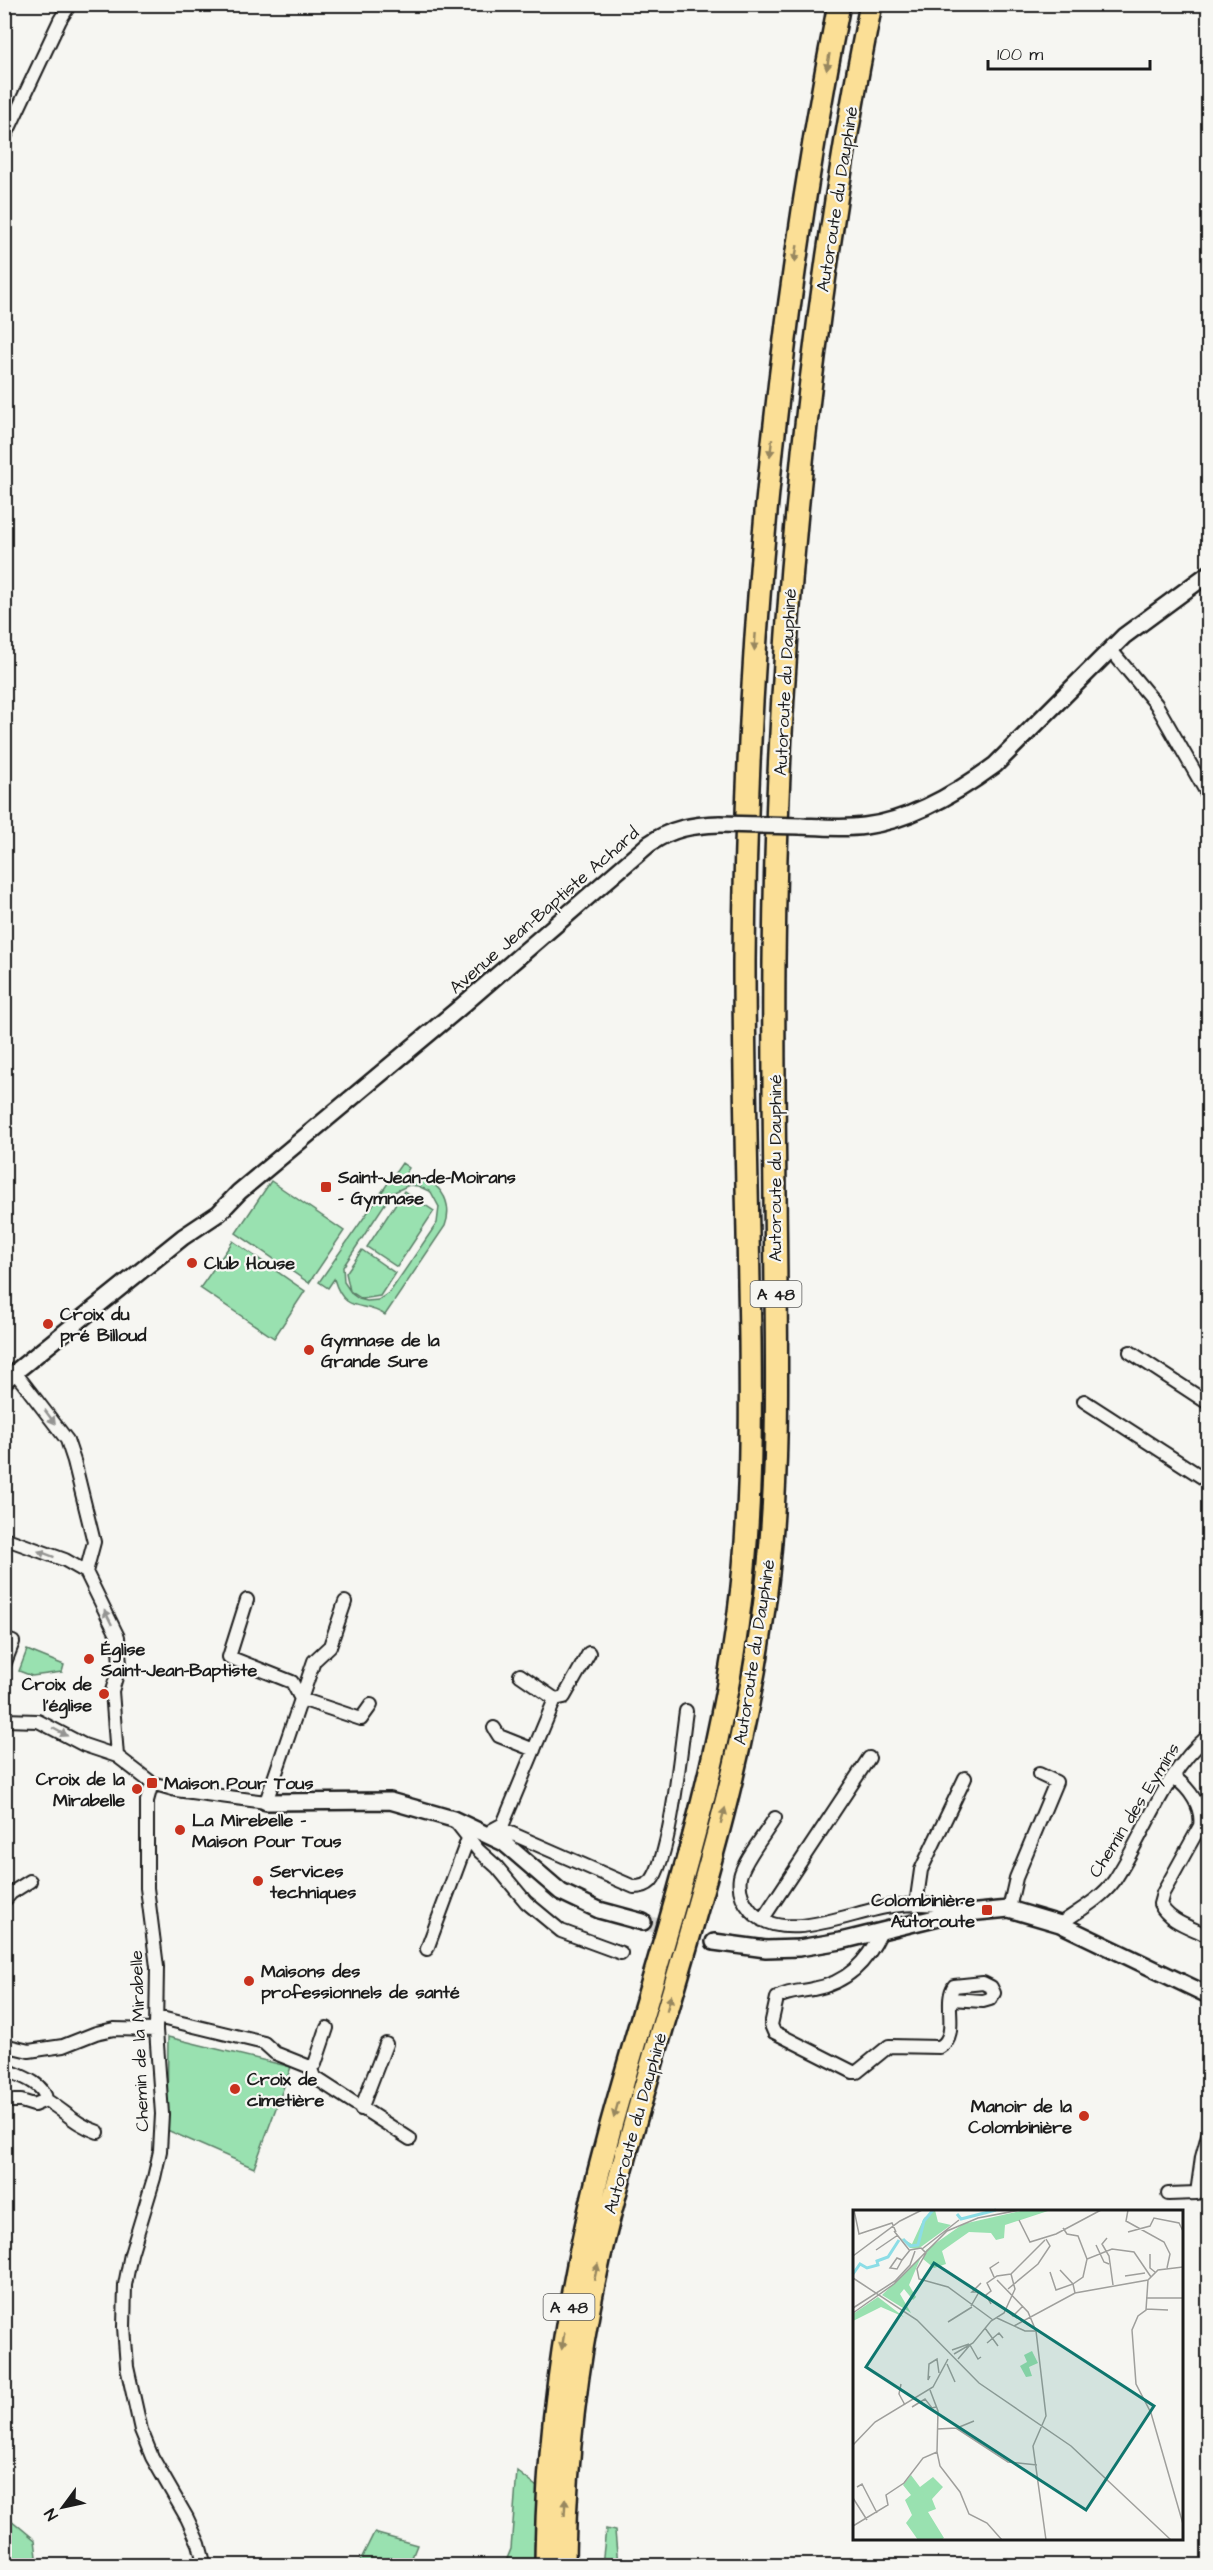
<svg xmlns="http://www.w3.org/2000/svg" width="1213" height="2570" font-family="'Architects Daughter',sans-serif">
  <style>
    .green { fill: #99e1b0; stroke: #5a7e66; stroke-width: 1.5; fill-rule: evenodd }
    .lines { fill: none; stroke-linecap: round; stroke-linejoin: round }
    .tertiary-tunnel { stroke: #d5d5d2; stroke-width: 15; stroke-dasharray: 15 8; stroke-linecap: butt }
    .minor-casing { stroke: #1c1c1c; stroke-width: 16 }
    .tertiary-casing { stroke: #1c1c1c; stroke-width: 20 }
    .motorway-casing { stroke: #1c1c1c; stroke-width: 26 }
    .minor { stroke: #f6f6f2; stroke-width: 12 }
    .tertiary { stroke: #f6f6f2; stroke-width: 15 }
    .motorway { stroke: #fbdf96; stroke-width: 21 }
    .tertiary-bridge-casing { stroke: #1c1c1c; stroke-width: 20; stroke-linecap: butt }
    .tertiary-bridge { stroke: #f6f6f2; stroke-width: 15 }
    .oneway { fill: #97875f }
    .oneway2 { fill: #949492 }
    .poi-dot { fill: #c8321e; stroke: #f6f6f2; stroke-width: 2 }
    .labels { text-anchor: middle; stroke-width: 4.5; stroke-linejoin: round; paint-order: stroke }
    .shield { fill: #f6f6f2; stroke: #5d5d5c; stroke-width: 1.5 }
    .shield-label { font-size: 16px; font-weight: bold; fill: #1c1c1c }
    .street-label { font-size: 18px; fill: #1c1c1c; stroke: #f6f6f2 }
    .poi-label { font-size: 18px; font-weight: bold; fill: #1c1c1c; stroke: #f6f6f2; text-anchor: start }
    .inset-river { fill: none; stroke: #8cdde6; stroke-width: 3 }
    .inset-road { fill: none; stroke: #9f9f9c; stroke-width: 1.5 }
    .view { fill: #0f766e; fill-opacity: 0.15; stroke: #0f766e; stroke-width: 3 }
    .inset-edge { fill: none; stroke: #1c1c1c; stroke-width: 3 }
  </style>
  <rect width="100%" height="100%" fill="#f6f6f2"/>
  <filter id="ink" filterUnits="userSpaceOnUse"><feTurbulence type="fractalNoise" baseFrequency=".0167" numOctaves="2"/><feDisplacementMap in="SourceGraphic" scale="12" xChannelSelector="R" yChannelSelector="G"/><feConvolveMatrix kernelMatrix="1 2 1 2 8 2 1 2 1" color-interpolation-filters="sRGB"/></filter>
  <g filter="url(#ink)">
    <path class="green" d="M402,1163l7,5 -6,10c29,-5 53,19 42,48l-60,89c-21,-15 -40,1 -51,-36l-6,9 -9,-6zM409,1185l9,1 13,6 8,15 -2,16 -47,69 -12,8 -11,1 -8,-2 -7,-5 -8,-12 -1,-15 49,-74z
      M271,1181l73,50 -35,52 -73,-50z
      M404,1191l30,20 -37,56 -30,-20z
      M233,1241l72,50 -31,47 -74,-50z
      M362,1250l33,23 -15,23 -18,3 -12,-8 -4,-18z
      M27,1650l37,15 -2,7 -30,4 -13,-5z
      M168,2037l123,30 -37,101 -87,-38z
      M517,2471l20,16 -1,78 -32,1 7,-17z
      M4,2514l31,26 3,25h-33z
      M606,2529l9,2 3,34h-16z
      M374,2533l43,12 -8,20h-51z"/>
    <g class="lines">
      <path class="tertiary-tunnel" d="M643,1922l71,20"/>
      <defs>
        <path id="minor" d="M4,139l56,-119 10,-16
          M1110,649l46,55 52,91
          M1130,1352l78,51
          M14,1371l53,69 7,21 20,81 -8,30
          M1084,1401l124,80
          M4,1538l61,22 21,12
          M86,1572l32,65 2,27 -8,27 5,65
          M247,1600l-18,57 63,25 9,17 60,20 10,-14
          M4,1639l9,3 -9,23
          M555,1699l9,-2 25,-44
          M4,1720l34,1 46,24 33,11 35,27 24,7 90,12 48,-141 16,-15 15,-44
          M494,1728l5,8 35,14
          M1174,1777c16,12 29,30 26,49l-37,67 -3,11c9,18 31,23 48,32
          M152,1783l-5,18v87l10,79 -1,63 6,84 -2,37 -6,27 -23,76 -6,31 -1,42 3,40 14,63 11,27 35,61 12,26 6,22
          M775,1818c-9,15 -32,43 -35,59 -2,13 3,25 11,34 32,35 101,0 141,-5 16,-2 34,-3 50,0l5,9
          M456,1822l22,28 19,17 29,35 35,29 60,22
          M492,1830l11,-6 52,-125 -35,-24
          M485,1833l21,-2 128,56c6,0 12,-1 17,-6 20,-24 30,-136 35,-170
          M4,1901l7,-8 19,-12
          M916,1905l5,-35 44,-92
          M1009,1909l7,-31 40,-96 -17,-8
          M762,1920l107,-162
          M1060,1924c18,-13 41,-25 54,-43 32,-48 49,-107 94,-145
          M881,1932c-14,30 -34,51 -68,57 -13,3 -25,2 -36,9l-6,27 3,7 79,40h4l32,-26 51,1c20,-12 3,-44 14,-61l29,-3 8,4 3,6 -4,6 -7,2 -32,-2
          M427,1949l42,-113
          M157,2017l107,26 11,10 35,14 4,10 96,62
          M4,2045l25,6 34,-5 33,-13 18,-4 42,1
          M310,2067l5,-3 12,-36
          M4,2069c14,6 41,14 42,31l-12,5 -13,-4h-17
          M46,2100c20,12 29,24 52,32
          M361,2109l25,-65
          M1202,2157l6,-22
          M1168,2194l29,-1 5,-36h6"/>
        <path id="tertiary" d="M800,826c22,1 44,3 65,0 47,-6 92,-33 130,-61l129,-129 84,-62
          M4,1381l179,-144 36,-24 20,-21 218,-182 192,-166c23,-16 43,-19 71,-20
          M266,1802l124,-1 63,18 51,24 57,49 38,18 44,12
          M714,1942l52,7 33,-1 42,-7 106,-26 62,-6 51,15 148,71"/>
        <path id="motorway" d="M546,2566c1,-149 25,-294 64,-437 47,-171 107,-340 129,-517 12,-91 12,-182 11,-273 -2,-126 -6,-252 -6,-377 2,-322 33,-642 95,-958
          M564,2566c1,-118 16,-234 45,-348 54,-215 136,-423 159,-644 10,-95 9,-191 8,-286 -1,-109 -3,-218 -2,-326 3,-321 34,-642 97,-958"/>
      </defs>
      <use href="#minor" class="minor-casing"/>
      <use href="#tertiary" class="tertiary-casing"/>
      <use href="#motorway" class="motorway-casing"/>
      <use href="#minor" class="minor"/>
      <use href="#tertiary" class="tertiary"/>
      <use href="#motorway" class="motorway"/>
      <defs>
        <path id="tertiary-bridge" d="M720,824l80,2"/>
      </defs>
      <use href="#tertiary-bridge" class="tertiary-bridge-casing"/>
      <use href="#tertiary-bridge" class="tertiary-bridge"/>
    </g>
    <defs><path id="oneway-solid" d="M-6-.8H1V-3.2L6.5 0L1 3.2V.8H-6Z" transform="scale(1.5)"/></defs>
    <g class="oneway">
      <use href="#oneway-solid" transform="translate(828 62) rotate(100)"/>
      <use href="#oneway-solid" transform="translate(796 254) rotate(99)"/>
      <use href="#oneway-solid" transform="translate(771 448) rotate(97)"/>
      <use href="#oneway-solid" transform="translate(755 642) rotate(94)"/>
      <use href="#oneway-solid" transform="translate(723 1816) rotate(-75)"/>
      <use href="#oneway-solid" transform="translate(669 2003) rotate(-74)"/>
      <use href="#oneway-solid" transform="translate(616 2110) rotate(106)"/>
      <use href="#oneway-solid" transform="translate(596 2272) rotate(-77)"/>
      <use href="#oneway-solid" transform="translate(563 2341) rotate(99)"/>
      <use href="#oneway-solid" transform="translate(565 2507) rotate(-87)"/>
    </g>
    <g class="oneway2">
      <use href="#oneway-solid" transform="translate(50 1417) rotate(53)"/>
      <use href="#oneway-solid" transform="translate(46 1554) rotate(-160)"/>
      <use href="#oneway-solid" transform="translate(108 1617) rotate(-116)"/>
      <use href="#oneway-solid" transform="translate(60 1732) rotate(28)"/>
    </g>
  </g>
  <g class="poi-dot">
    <rect x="320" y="1181" width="12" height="12" rx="3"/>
    <circle cx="192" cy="1263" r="6"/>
    <circle cx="48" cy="1324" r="6"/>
    <circle cx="309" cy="1350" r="6"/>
    <circle cx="89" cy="1659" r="6"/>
    <circle cx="104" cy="1694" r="6"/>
    <rect x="146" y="1777" width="12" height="12" rx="3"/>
    <circle cx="137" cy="1789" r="6"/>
    <circle cx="180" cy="1830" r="6"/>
    <circle cx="258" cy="1881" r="6"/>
    <rect x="981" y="1904" width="12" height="12" rx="3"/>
    <circle cx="249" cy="1981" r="6"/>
    <circle cx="235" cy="2089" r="6"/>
    <circle cx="1084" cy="2116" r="6"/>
  </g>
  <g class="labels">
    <g class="shield">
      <rect x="750.5" y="1281" width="51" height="26" rx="4.5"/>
      <rect x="543.5" y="2294" width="51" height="26" rx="4.5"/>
    </g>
    <g class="shield-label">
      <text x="776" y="1300">A 48</text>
      <text x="569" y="2313">A 48</text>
    </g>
    <g class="street-label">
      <text transform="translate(837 199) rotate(-81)" y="6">Autoroute du Dauphiné</text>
      <text transform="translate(785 682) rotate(-87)" y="6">Autoroute du Dauphiné</text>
      <text transform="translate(544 910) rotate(-41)" y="6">Avenue Jean-Baptiste Achard</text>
      <text transform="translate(775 1168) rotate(-90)" y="6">Autoroute du Dauphiné</text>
      <text transform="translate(754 1652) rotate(-81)" y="6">Autoroute du Dauphiné</text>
      <text transform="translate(1134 1810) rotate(-58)" y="6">Chemin des Eymins</text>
      <text transform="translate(139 2041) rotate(-92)" y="6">Chemin de la Mirabelle</text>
      <text transform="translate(635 2123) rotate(-74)" y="6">Autoroute du Dauphiné</text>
    </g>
    <g class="poi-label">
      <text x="338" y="1183">Saint-Jean-de-Moirans<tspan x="338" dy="21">- Gymnase</tspan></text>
      <text x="204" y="1269">Club House</text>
      <text x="60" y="1320">Croix du<tspan x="60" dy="21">pré Billoud</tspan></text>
      <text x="321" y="1346">Gymnase de la<tspan x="321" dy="21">Grande Sure</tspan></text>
      <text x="101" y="1655">Église<tspan x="101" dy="21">Saint-Jean-Baptiste</tspan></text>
      <text x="92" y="1690" text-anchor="end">Croix de<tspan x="92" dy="21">l'église</tspan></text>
      <text x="125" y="1785" text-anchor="end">Croix de la<tspan x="125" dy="21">Mirabelle</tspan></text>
      <text x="164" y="1789">Maison Pour Tous</text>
      <text x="192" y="1826">La Mirebelle -<tspan x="192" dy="21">Maison Pour Tous</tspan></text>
      <text x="270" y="1877">Services<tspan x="270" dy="21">techniques</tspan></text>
      <text x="975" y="1906" text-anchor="end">Colombinière<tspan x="975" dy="21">Autoroute</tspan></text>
      <text x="261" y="1977">Maisons des<tspan x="261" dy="21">professionnels de santé</tspan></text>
      <text x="247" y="2085">Croix de<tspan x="247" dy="21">cimetière</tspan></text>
      <text x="1072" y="2112" text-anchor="end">Manoir de la<tspan x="1072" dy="21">Colombinière</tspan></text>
    </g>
  </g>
  <g transform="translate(853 2210)">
    <rect width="330" height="330" fill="#f6f6f2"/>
    <path d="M82,0l3,12 13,3 -33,24 -8,-1 -9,-10 11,6 12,-26zM172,0h26l-46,15 -1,13 -8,2 -5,-7 -22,-1 -27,19 4,13 -12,4 -11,-9 3,-9 37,-26zM68,47l-12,28 7,12 -3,3 -9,-11 -4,5 11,19 -29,-18zM25,87l26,20 -23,-10 -28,14v-7zM179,141l6,12 -9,4 3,9 -6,1 -6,-11 7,-4 -3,-7zM58,265l9,12 13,-10 10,10 -11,12 4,10 -8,3 16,26 -3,2h-23l-12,-17 6,-8 -7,-15 6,-5 -8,-10z" fill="#99e1b0"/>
    <path class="inset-river" d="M104,4l4,5 35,-9M50,29l7,7 8,-1 6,-24 9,-11M0,64l7,-10 7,4 11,-3 -1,-4 11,-4 11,-17"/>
    <path class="inset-road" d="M1,0l5,24 33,-11 4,9M275,0l-2,11 38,21 6,12 -3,14M166,10l11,22 26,-8 45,-24M210,18l4,6 11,2 9,23M41,21l16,20M275,22l22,-6 4,-8 25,5 4,8M254,28l-5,6 7,12 4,29M243,35l8,17 5,2M69,39l37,-29M23,40l22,-15M57,40l11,-2 5,5 -9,16 2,10 29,8 45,33M297,44v14l5,4M0,46l47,-35 22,-11M49,50l-5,9 -7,-1 7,-10 5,2 8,-10M197,62l6,18 17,-6 -13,-14M158,64l34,-34M272,66l20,-3M141,67l-4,-9 9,-6M0,68l64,42 62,63 92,63 100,94M144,70l31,32 8,19 10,85 -13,30 13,94M295,70l-2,30 -8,6 -6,14 4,54 15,29 32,111M155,79l30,-25 12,-18 -4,-7M222,83l-2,-9 10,-7 4,-18 25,-10 22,3 17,25M293,88h37M138,94l-5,-9 5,-4 -4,-8 10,-7 14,-2M118,96l8,-14h-7l9,-9M0,98l42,-27 15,-16 5,-14M293,99l22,1M154,100l6,6 10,-10M0,103l41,-29 53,-53 31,-13 42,-8M144,108l28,13h11M95,112l24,-15M161,116l61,-33 73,-13 10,-10 25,-3M132,118l13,18M134,133l12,-10 4,5M99,140l17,-6M101,144l19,-11 18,-22 13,-8 11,-24 -4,-15M105,149l12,-14 8,14 3,-2M94,154l8,18M77,166l-2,4 1,-16 8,-5 2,14M48,174l-2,10 6,11M77,180l8,21 -1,41 3,14 20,26 9,22 18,9 15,17M59,197l13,-8 7,9 4,-1M103,218l52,34 29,3M84,219l20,-1 17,-7M0,235l22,-23 58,-35 15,-28M4,277l5,-3 15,29M0,288l14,22M0,316l35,-21 -2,-10 18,-12 19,-25 14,-6"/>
    <path class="view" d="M81,53l220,143 -68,104 -220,-143z"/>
    <rect width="330" height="330" class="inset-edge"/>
  </g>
  <rect width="1213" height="2570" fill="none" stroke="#f6f6f2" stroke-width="24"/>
  <rect x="12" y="12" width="1189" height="2546" fill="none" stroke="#1c1c1c" stroke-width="2" filter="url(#ink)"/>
  <g transform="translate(63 2507) rotate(237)" stroke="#f6f6f2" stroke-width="4.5" paint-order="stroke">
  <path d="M0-4.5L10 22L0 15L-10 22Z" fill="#1c1c1c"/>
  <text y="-9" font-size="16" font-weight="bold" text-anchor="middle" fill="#1c1c1c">N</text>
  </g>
  <path d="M988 60v9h162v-9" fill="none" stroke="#1c1c1c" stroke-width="3"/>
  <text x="997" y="60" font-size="18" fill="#1c1c1c" stroke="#f6f6f2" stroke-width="4.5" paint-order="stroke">100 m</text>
</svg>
